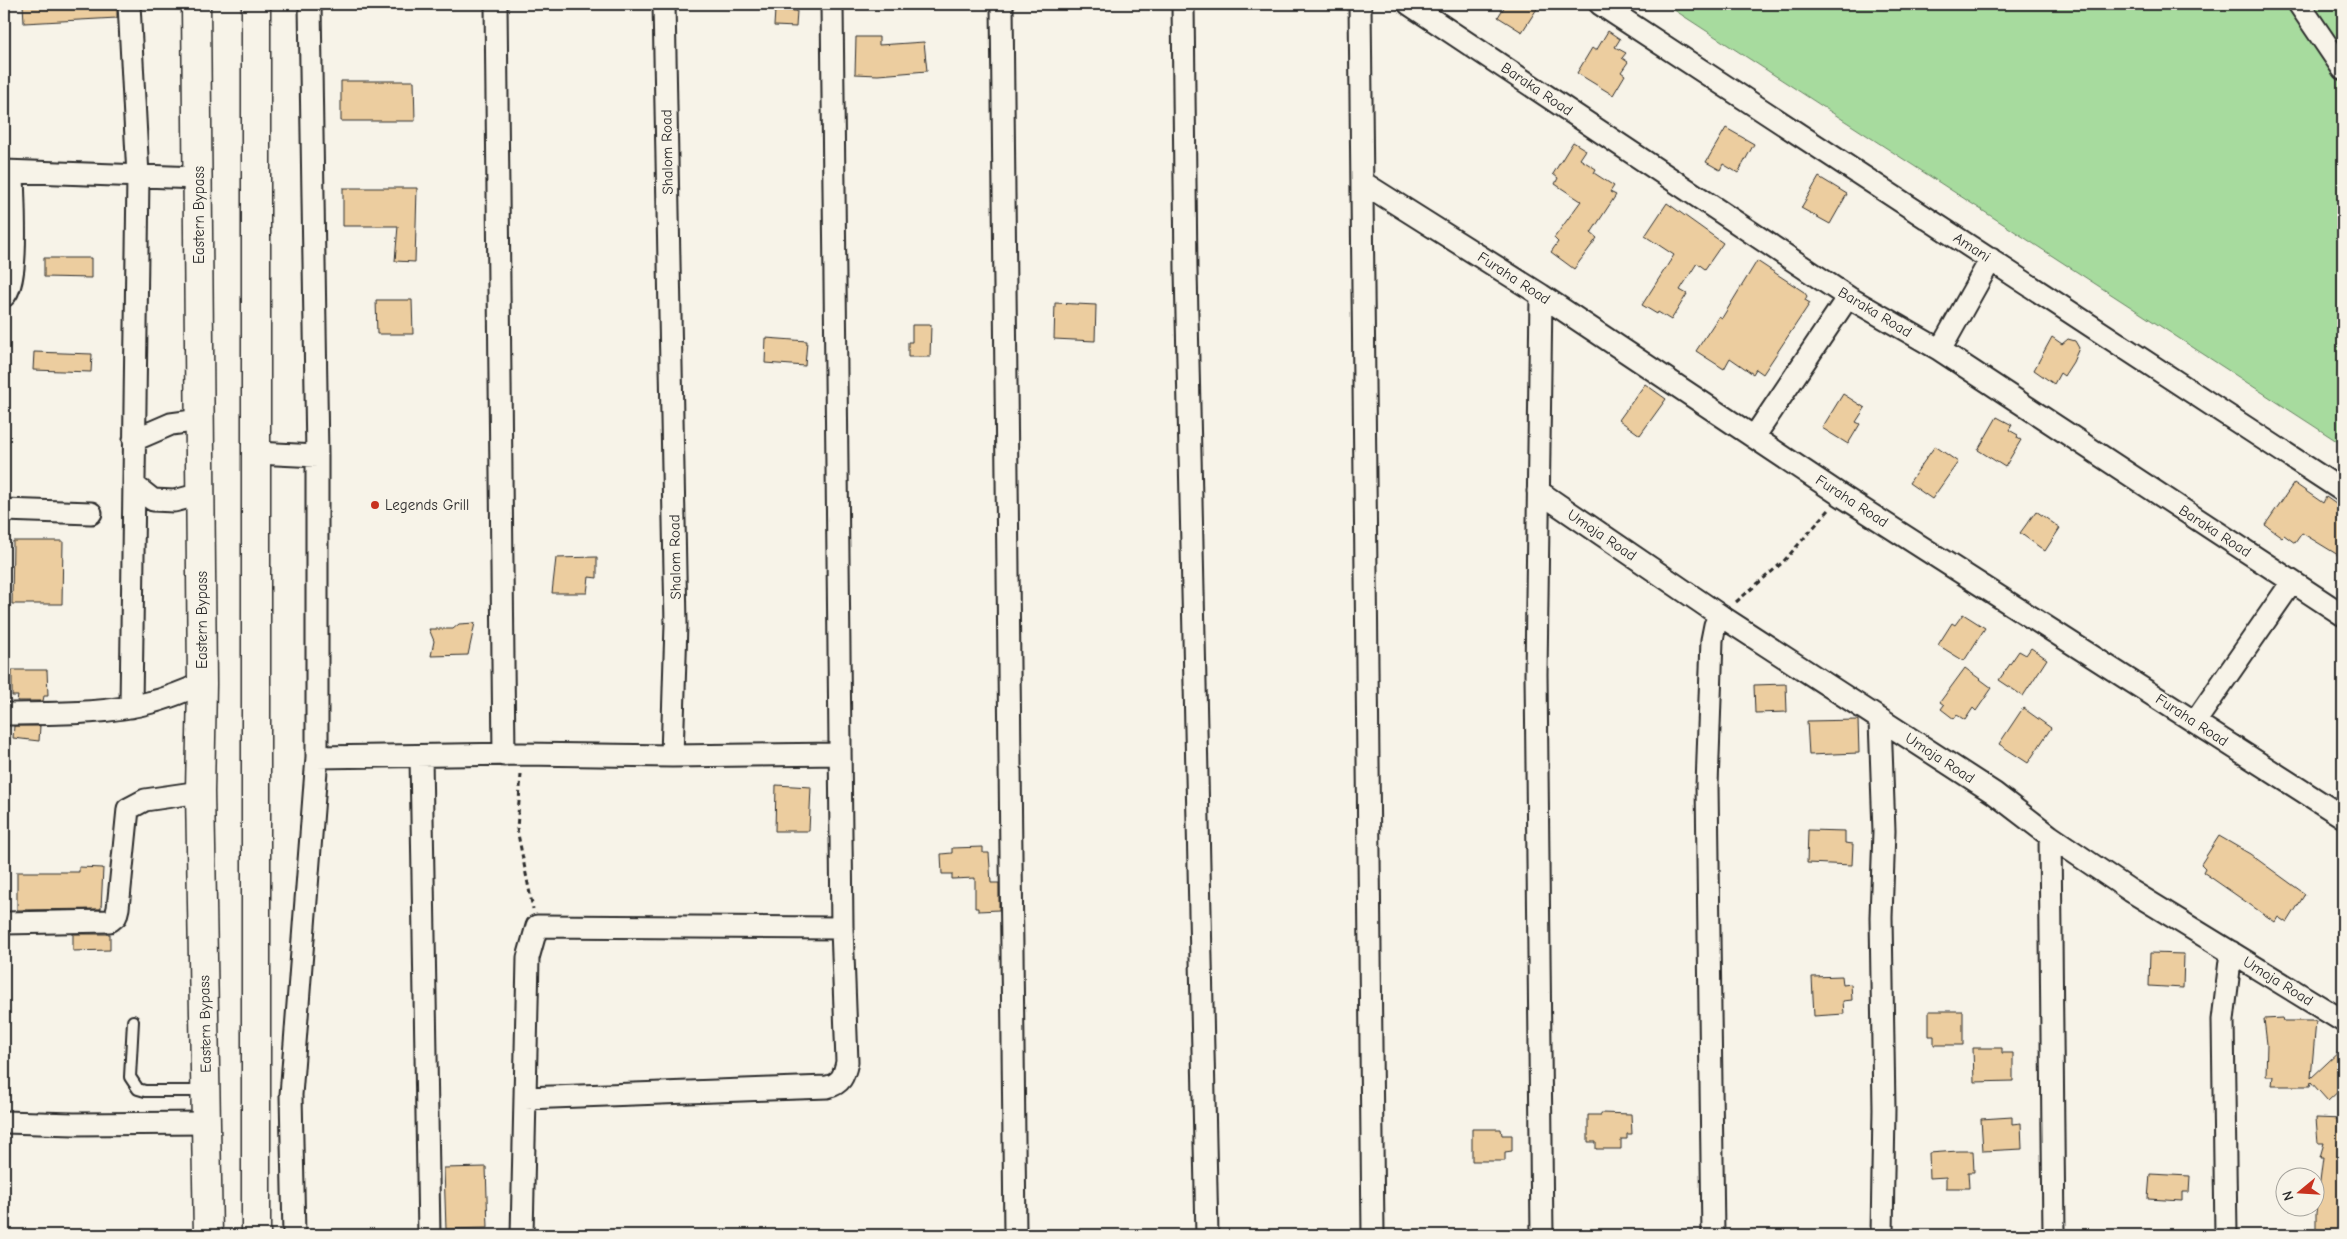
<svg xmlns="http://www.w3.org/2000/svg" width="2347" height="1239" font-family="'Comic Neue',sans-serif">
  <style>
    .green { fill: #a7db9e; stroke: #698364 }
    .building { fill: #eccd9f; stroke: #2b2b2b }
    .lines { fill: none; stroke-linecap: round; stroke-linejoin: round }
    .lane-casing { stroke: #2b2b2b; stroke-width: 14 }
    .street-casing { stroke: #2b2b2b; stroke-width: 25 }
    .primary-casing { stroke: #2b2b2b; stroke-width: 31 }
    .path { stroke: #2b2b2b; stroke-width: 3; stroke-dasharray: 5 4; stroke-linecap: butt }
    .lane { stroke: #f7f3e8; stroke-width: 10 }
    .street { stroke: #f7f3e8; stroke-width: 21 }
    .primary { stroke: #f7f3e8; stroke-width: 28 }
    .poi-dot { fill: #c8321e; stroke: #f7f3e8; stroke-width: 2 }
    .labels { text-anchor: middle; stroke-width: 4; stroke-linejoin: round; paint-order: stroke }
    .street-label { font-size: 15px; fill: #2b2b2b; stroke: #f7f3e8 }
    .poi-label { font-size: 15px; fill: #2b2b2b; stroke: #f7f3e8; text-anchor: start }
  </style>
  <rect width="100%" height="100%" fill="#f7f3e8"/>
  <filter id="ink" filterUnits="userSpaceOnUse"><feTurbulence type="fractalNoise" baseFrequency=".02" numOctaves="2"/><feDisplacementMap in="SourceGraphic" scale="10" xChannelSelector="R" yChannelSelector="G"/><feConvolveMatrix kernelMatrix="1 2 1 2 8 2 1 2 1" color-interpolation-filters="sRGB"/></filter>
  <g filter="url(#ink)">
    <path class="green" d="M1665,4h678v441z"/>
    <path class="building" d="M23,4h94v14l-93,5z
      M1506,4h34l-18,28 -24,-15z
      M775,10l22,1 -1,16 -22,-1z
      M1608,31l12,8 -5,8 11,6 -4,5 6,4 -7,10 4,3 -12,20 -36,-22 15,-25 4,3z
      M856,37h23v8l45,-3 3,29 -49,4 -23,-1z
      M341,81h73l1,40h-74z
      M1726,128l28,16 -16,29 -15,-9 -3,6 -14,-8z
      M1573,142l13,8 -6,9 16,10 -2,4 20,13 -4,6 6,3 -25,38 6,5 -23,31 -23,-17 7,-10 -4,-4 27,-37 -26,-17 3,-6 -5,-4z
      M1819,177l28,17 -17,30 -29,-16z
      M343,188h74l-2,74 -20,-1 3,-35h-55z
      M1667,203l56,40 -18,26 -8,-6 -17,27 7,4 -16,26 -13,-8 -1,2 -15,-9 32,-50 -29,-19z
      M44,258h47v20l-47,-1z
      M1757,261l47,31 3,4 -2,4 5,3 -47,71 -7,-5 -3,5 -23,-16 -6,11 -28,-18 23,-35 3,2z
      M376,300h36l1,34h-36z
      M1055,303l41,2 -1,36 -41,-2z
      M912,325h19l-1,32h-22v-15h4z
      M2052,337l10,7 6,-5 7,2 4,7 -6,14 -9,14 -4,-3 -6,11 -20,-14z
      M766,338l41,3 -2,25 -40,-3z
      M34,352l58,2 -1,18 -58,-2z
      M1645,384l21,15 -26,36 -21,-15z
      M1843,394l22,14 -9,14 4,2 -12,20 -26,-16z
      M1997,417l15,8 -3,5 9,5 -1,3 4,2 -16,27 -27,-17z
      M1935,446l23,16 -26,37 -23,-16z
      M2294,483l29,20 3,-6 17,12v49l-41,-25 -7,10 -11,-8 -2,2 -17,-12z
      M2036,511l24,17 -15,23 -25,-18z
      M13,541h50l-1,63h-50z
      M597,557v21l-8,-1 -2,16h-35l4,-35z
      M1963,614l22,14 -21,33 -26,-16 14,-22 3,2z
      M475,623l-7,32 -37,1 3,-15 -5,-12h24l6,-5z
      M2031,648l16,11 -24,37 -24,-16 20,-29 7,4z
      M1965,668l27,20 -16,23 -3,-3 -8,12 -8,-5 -3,4 -13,-10 3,-4 -4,-3z
      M12,670h35l1,26h-4l-1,5h-26l1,-5h-6z
      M1786,684l1,28 -32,1 -1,-28z
      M2023,708l28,20 -23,35 -29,-19z
      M1858,720l1,33 -50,2 -2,-34z
      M14,726h26l-1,15 -26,-3z
      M776,785l35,2 -2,44h-34z
      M1808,830l37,1v12l8,1 -1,21 -45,-2z
      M2219,836l31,18 55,40 -18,29 -9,-6 -3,5 -72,-50 2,-4 -4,-4z
      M983,847v6h6l2,30h8v27l-21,1v-3h-3v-30l-23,1v-5h-10l-1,-20 11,-1v-5z
      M79,867l24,1 -2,41 -84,1v-38h62z
      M73,934h37v16l-37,1z
      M2150,953l34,1 -1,34 -34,-2z
      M1842,976l1,9 8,-1 1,16 -9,1 1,13 -30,2 -2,-39z
      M1929,1011h34v34h-29v-9h-5z
      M2283,1018l1,3h32l-5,57 32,-30v39l-15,14 -17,-19 -1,4h-38l1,-10h-7l1,-32 -3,-25z
      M1973,1048h29v5h11v28l-39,1z
      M1601,1113l30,1 1,20h-5v5h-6v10h-25v-7h-8v-27h13z
      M2012,1117v7l9,-1 1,26 -39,2 -2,-32z
      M2316,1118l27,1v116h-27v-22l7,-56h-3l4,-14h-6z
      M1472,1129h29l1,6h10v16l-7,1v9h-33z
      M1958,1151h15l1,21h-6l1,16h-23v-11l-16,1 -1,-25z
      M486,1167l2,61 -42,1 -2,-61z
      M2150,1174l40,2 -1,16h-7v9l-34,-2z"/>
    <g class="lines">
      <defs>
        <path id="lane" d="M133,1021l-3,56 8,12 7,2h58"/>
        <path id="street" d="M129,4l9,172 -7,531
          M496,4l8,751
          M1002,4l13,1231
          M1183,4l3,266 21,965
          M1360,4l13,1231
          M1409,4l439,293 92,53 403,265
          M1600,4l743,487
          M2299,4l44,65
          M4,171l194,7
          M1362,182l179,113 301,201 501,321
          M1541,295l-5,379 6,561
          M4,296c16,-13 9,-100 9,-124
          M1940,350l51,-91
          M1754,437l94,-140
          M134,440l37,-16 29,-4
          M256,453l61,3
          M134,485l19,15 21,1 27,-7
          M1538,491l183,125 273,177 56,43 81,55 212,130
          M4,510l87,3
          M4,714c49,-1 100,1 148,-12 17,-4 34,-12 50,-18
          M1880,720l4,111 -3,86 3,192 -2,126
          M2195,722l97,-140
          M672,756l167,-2
          M317,757l205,-3 150,2 4,-132 -12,-620
          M421,757l8,478
          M2050,836l4,399
          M4,923l106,-2 6,-5 2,-8 10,-99 17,-9 55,-8
          M525,1098l302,-11c14,-3 17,-11 20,-25l-5,-134 -10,-924
          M4,1122l70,2 133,-1
          M294,1235l-3,-140 26,-338v-301l-7,-452
          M522,1235l6,-277 9,-32 305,2
          M1713,1235l-6,-449 5,-146 3,-15 6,-9
          M2226,1235l-3,-215 8,-68"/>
        <path id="primary" d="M196,4l6,680 -2,108 8,443
          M256,4v1231"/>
      </defs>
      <use href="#lane" class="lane-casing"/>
      <use href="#street" class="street-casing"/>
      <use href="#primary" class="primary-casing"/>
      <path class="path" d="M1736,602l47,-40 46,-52
        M521,774l-4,55 16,80"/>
      <use href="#lane" class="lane"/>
      <use href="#street" class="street"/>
      <use href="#primary" class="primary"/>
    </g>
  </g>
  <circle class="poi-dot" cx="375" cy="505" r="5"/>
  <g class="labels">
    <g class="street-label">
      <text transform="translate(1537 89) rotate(34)" y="5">Baraka Road</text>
      <text transform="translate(667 152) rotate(-91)" y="5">Shalom Road</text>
      <text transform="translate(199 215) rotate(-90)" y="5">Eastern Bypass</text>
      <text transform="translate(1972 247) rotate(33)" y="5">Amani</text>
      <text transform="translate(1514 278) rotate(33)" y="5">Furaha Road</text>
      <text transform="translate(1875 312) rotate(31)" y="5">Baraka Road</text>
      <text transform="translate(1852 501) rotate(33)" y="5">Furaha Road</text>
      <text transform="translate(2215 531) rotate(33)" y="5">Baraka Road</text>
      <text transform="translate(1602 535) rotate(34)" y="5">Umoja Road</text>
      <text transform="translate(675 557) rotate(-91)" y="5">Shalom Road</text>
      <text transform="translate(202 620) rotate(-90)" y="5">Eastern Bypass</text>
      <text transform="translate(2192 720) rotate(33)" y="5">Furaha Road</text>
      <text transform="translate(1940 758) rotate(33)" y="5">Umoja Road</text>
      <text transform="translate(2278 981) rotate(32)" y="5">Umoja Road</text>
      <text transform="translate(205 1024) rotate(-91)" y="5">Eastern Bypass</text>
    </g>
    <g class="poi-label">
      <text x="385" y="510">Legends Grill</text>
    </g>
  </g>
  <rect width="2347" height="1239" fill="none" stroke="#f7f3e8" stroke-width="20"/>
  <rect x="10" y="10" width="2327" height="1219" fill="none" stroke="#2b2b2b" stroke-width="2" filter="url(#ink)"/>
  <g transform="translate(2300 1192) rotate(252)"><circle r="24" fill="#f7f3e8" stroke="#a5a39c"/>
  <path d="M0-4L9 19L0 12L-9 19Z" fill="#c8321e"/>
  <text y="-8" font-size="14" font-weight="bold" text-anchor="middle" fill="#2b2b2b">N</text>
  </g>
</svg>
